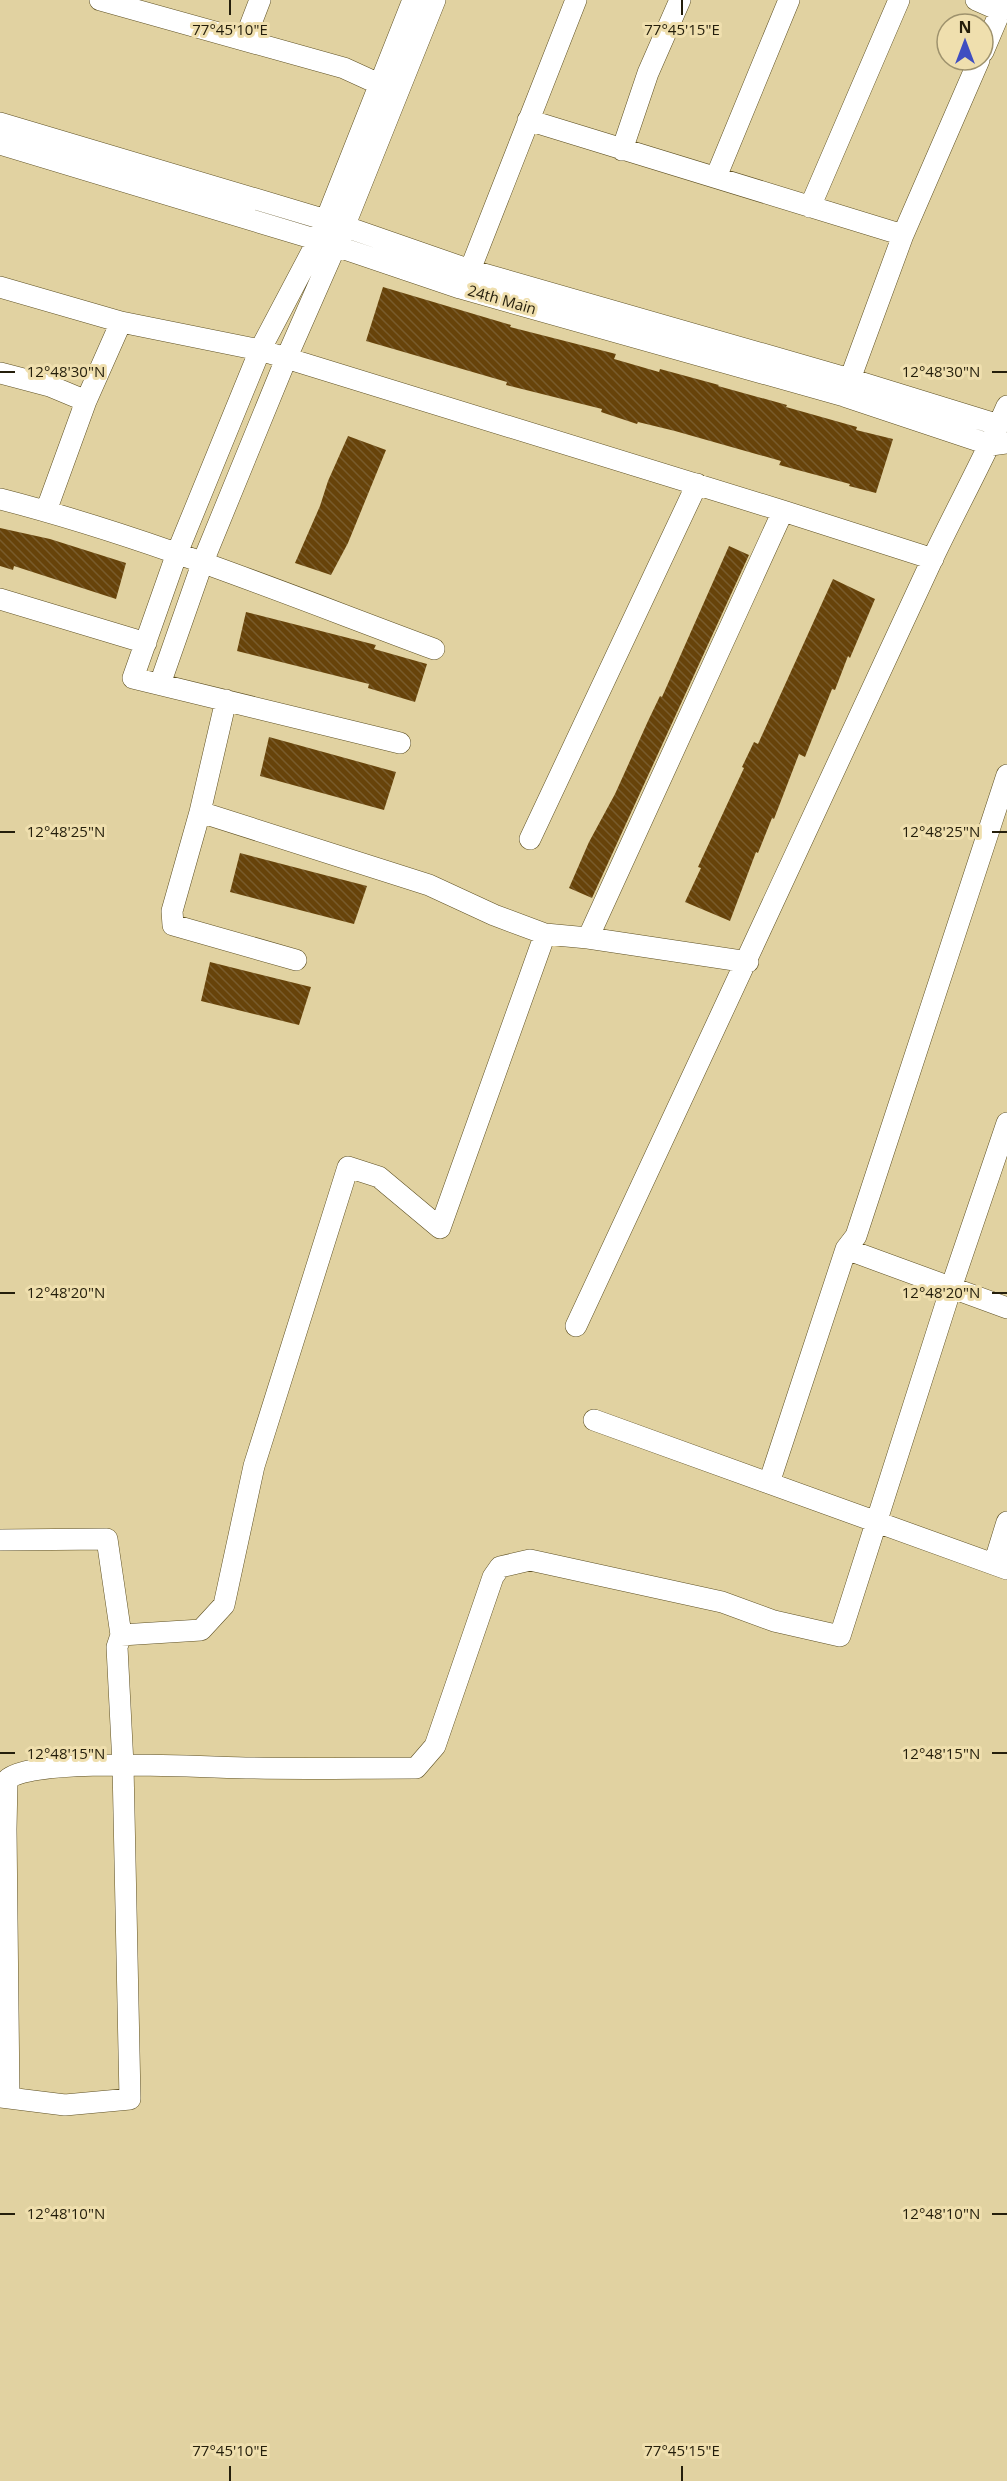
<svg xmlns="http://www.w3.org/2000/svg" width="1007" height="2481" font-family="'Open Sans',sans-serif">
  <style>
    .building { fill: url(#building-back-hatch) }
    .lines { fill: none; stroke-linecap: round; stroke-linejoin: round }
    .minor-casing { stroke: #5e5023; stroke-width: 22 }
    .minor { stroke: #fff; stroke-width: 21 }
    .ticks { fill: none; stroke: #241e0b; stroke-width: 2 }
    .labels { text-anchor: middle; stroke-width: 6; stroke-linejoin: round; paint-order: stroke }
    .street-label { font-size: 15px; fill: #241e0b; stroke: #efdfae }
    .ticks-label { font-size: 15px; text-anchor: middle; fill: #241e0b; stroke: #efdfae; stroke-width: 6; stroke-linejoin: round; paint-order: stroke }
  </style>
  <defs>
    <pattern id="building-back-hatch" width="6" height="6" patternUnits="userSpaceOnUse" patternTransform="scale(1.5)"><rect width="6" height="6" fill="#67430a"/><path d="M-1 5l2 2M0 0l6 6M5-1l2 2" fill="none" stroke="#785b2c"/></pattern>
  </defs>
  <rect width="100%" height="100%" fill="#e1d2a1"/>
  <path class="building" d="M383,287l128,38 -1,2 106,27 -2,5 45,13 1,-3 59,16 -1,1 69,19 -1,2 71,20 -1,3 37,9 -17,54 -27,-7 1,-2 -71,-19 2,-4 -106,-30 -37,-9 -1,2 -36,-12 1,-3 -96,-24 1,-3 -141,-41z
    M348,436l38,14 -38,93 -17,32 -36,-12 25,-57 8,-25z
    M0,528l50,11 76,24 -10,36 -102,-33 -1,4 -13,-4z
    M729,546l20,9 -157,343 -23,-10 20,-46 26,-48 33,-73 12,-25 2,1z
    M833,579l42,20 -25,59 -2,-2 -13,34 -3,-1 -27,68 -6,-3 -25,65 -2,-1 -14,35 -2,-1 -26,69 -45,-19 16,-34 -3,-1 46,-99 -2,-1 12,-25 4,2z
    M246,612l130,33 -2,4 53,15 -12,38 -47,-14 1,-4 -132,-33z
    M269,737l127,35 -12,38 -124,-34z
    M240,853l127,33 -13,38 -124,-32z
    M210,962l101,25 -12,38 -98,-24z"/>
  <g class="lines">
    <defs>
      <path id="minor" d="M100,0l244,68 35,16
        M976,0l25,11
        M245,39l15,-39
        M983,52l22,-52
        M528,120l375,115
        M0,123l326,97 144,50 380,109 149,46
        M0,144l318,96 142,48 384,108 147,49 16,-2
        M622,150l26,-77 32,-73
        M716,177l73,-177
        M810,207l89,-207
        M470,270l106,-270
        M0,287l121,35 139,28 523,161 150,48
        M0,373l50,13 36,15
        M846,390l57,-155 76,-175
        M0,499c148,38 291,97 434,150
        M46,511l40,-110 35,-79
        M0,599l146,44
        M160,684l42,-120 84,-205 58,-132 91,-227
        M226,700l-26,112 -28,99 1,14 123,35
        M400,743l-267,-65 44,-125 83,-203 58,-110 95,-240
        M200,812l229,73 65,30 51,19 43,4 160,24
        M530,839l167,-355
        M588,938l195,-427
        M846,1249l161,59
        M576,1326c118,-255 238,-508 355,-764 25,-53 53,-103 76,-156
        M594,1420l413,149
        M769,1483l77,-234 10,-13 151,-461
        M0,1540l107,-1 14,96 -4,12 6,118 7,334 -65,6 -65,-8
        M994,1564l13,-42
        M121,1635l80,-5 23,-25 30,-139 94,-299 31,10 61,51 105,-294
        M9,2098l-3,-269 1,-49c24,-24 203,-12 244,-12 55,1 110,0 165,0l19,-22 58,-169 7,-10 30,-7 192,42 52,19 66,15 111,-348 56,-165"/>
    </defs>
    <use href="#minor" class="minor-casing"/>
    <use href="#minor" class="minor"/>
  </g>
  <path class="ticks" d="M230,0v15M682,0v15M0,372h15M992,372h15M0,832h15M992,832h15M0,1293h15M992,1293h15M0,1753h15M992,1753h15M0,2214h15M992,2214h15M230,2466v15M682,2466v15"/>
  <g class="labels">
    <g class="street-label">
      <text transform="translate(502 300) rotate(16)" y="5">24th Main</text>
    </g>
  </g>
  <g class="ticks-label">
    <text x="230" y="35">77°45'10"E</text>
    <text x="682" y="35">77°45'15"E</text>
    <text x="66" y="377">12°48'30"N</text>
    <text x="941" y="377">12°48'30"N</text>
    <text x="66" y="837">12°48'25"N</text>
    <text x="941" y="837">12°48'25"N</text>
    <text x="66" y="1298">12°48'20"N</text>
    <text x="941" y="1298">12°48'20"N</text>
    <text x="66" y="1759">12°48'15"N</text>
    <text x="941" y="1759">12°48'15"N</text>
    <text x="66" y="2219">12°48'10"N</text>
    <text x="941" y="2219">12°48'10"N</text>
    <text x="230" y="2456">77°45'10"E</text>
    <text x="682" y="2456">77°45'15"E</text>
  </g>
  <g transform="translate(965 42)"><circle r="28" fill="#efdfae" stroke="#9e926d" stroke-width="1.5"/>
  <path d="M0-4.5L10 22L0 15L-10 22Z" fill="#3f4ec1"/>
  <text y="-9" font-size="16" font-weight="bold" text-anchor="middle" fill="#241e0b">N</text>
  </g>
</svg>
